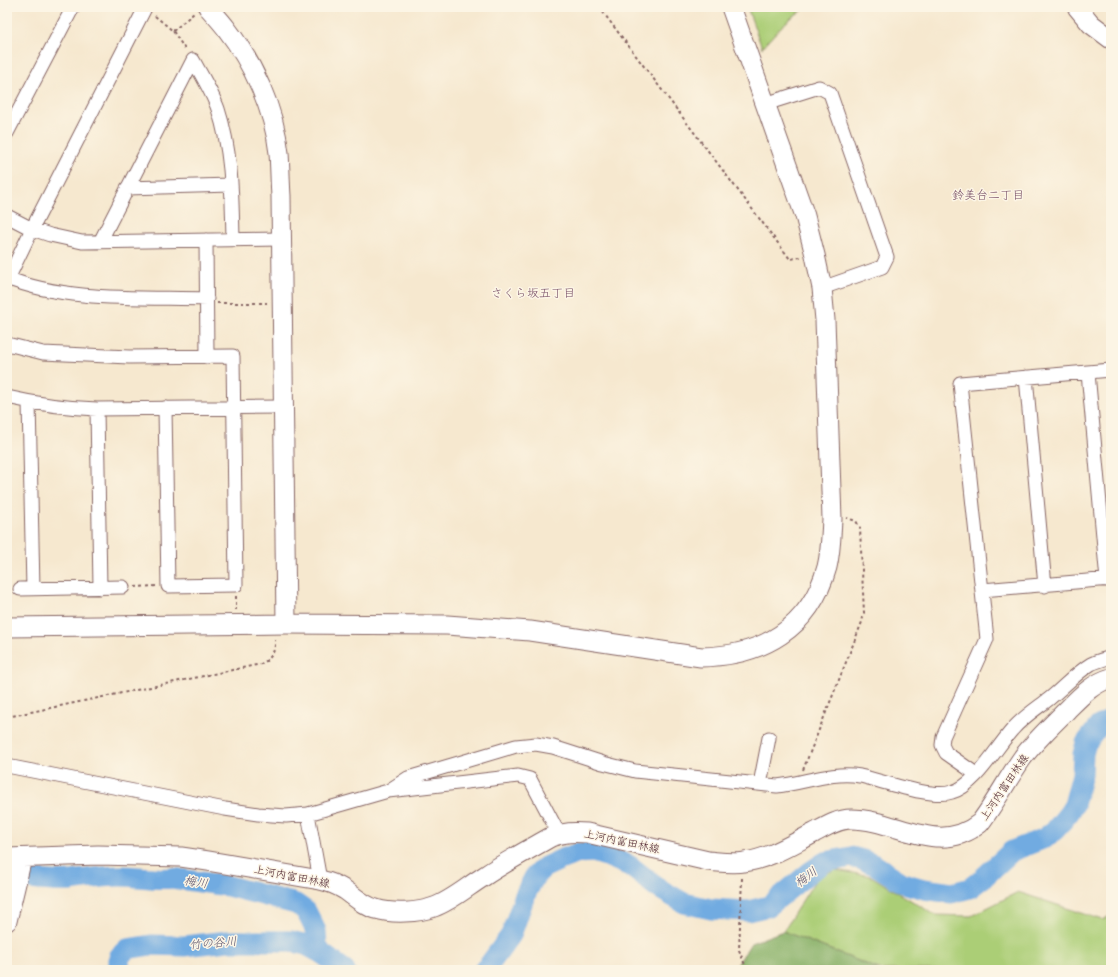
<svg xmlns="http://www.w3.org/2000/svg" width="1118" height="977" font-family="Kalam,'Klee One',sans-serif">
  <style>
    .green { fill: #abce76; stroke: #7a7650 }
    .forest { fill: #88b167; stroke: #696849 }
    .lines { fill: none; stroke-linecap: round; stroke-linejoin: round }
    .river { stroke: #71abe1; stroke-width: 21 }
    .street-casing { stroke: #866564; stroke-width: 15 }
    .secondary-casing { stroke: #866564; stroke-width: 21 }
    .path { stroke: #866564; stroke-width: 2; stroke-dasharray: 3 3; stroke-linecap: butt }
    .street { stroke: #fff; stroke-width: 13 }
    .secondary { stroke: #fff; stroke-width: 19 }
    .labels { text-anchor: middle; stroke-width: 3; stroke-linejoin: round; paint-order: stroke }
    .street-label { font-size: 11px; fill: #4a1f2b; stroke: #fcf5e5 }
    .neighbourhood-label { font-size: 12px; fill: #795068; stroke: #fcf5e5 }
    .water-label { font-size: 12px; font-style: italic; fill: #58506b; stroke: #fcf5e5 }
  </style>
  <rect width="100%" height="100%" fill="#fcf5e5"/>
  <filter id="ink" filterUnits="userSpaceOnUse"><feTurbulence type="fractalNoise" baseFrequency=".025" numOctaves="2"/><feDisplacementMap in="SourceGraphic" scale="8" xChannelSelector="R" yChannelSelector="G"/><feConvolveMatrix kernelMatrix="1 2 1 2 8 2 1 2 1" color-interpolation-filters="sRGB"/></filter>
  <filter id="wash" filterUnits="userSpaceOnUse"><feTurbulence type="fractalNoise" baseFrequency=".012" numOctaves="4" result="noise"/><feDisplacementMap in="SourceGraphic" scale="16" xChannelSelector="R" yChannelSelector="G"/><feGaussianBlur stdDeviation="0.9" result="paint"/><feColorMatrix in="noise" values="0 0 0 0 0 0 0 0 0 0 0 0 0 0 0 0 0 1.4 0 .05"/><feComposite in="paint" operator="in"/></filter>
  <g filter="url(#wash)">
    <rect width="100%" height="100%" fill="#f6e8cf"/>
    <path class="green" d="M747,7h62c-20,9 -33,25 -47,41z
      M835,870l36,6 64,39 36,1 47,-24 85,28 8,-5v55h-230l-98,-39 35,-55z"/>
    <path class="forest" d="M783,931l98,39h-147l17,-27z"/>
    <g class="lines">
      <path class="river" d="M7,876c21,2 43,7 64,5 17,-2 33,-5 49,-5 18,0 35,4 52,2l56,8 68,18 10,7 10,20 1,14 4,8 24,17
        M121,970l-2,-6v-7l8,-8 24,-4 33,1 44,-5h63l15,4 15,8
        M484,970l5,-5 22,-30 14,-40 10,-19 8,-8 17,-8 18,-7 15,-1 16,5 21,9 28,22 26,15 27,6 37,2 21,-5 41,-34 15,-10 26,-5 12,3 12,5 28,18 21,6 28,4 18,-5 13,-10 29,-27 33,-13 11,-9 13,-16 5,-8 8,-31 1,-20 3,-11 13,-17 12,-6"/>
    </g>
  </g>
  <g filter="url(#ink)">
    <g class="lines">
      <defs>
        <path id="street" d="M193,60c9,16 19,32 25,49 14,43 14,86 15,131
          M765,104l54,-17 11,6 57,164 -5,10 -60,21
          M7,133l66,-126
          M127,188l104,-3
          M7,216l25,13 18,6 32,7 199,-3
          M206,240l1,117
          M100,242l93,-182
          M7,278c59,24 136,19 200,21
          M7,281l25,-52 113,-221 -2,-1
          M7,344l36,9 86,4 104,-1 3,229 -68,1 -3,-178
          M1088,373l19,207
          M1026,377l19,209
          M7,397c30,7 59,11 90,12l187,-2
          M29,402l4,187
          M97,409l3,179
          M20,589l103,-2
          M982,590l129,-11
          M7,766l218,43 33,5 28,2 22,-2 80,-23 130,-15 12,3 29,55
          M976,774l-30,-21 -4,-8 1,-8 44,-98 -27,-256 151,-13
          M760,784l9,-46
          M388,791l20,-13 108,-32 20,-2 17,3 50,16 32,8 142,15c28,-3 55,-15 83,-10 23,5 72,23 92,16 23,-6 44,-44 60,-62 11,-13 24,-21 37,-31 14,-11 27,-26 42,-35 6,-3 14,-5 20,-7
          M308,814l12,66"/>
        <path id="secondary" d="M208,7c6,7 12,13 18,21 27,35 48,81 53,125 1,14 1,29 2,43l5,428
          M1077,7l14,17 20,15
          M7,627l279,-3 161,1 83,6 171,26c61,-1 109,-28 126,-90 4,-16 4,-32 5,-48l-7,-199 -3,-32 -7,-33 -10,-39 -74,-209
          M7,858l91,-3 83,2 27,4 112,19c9,2 17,5 25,10 10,7 19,16 31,19 16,5 42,4 58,-2 17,-6 33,-20 49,-30 22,-15 45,-27 68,-40 13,-5 23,-5 36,-4l121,28c12,1 24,3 36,1 25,-3 48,-18 70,-29 11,-6 24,-14 37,-14 46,0 87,38 129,4 16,-21 28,-45 43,-66 13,-17 29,-32 44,-47 13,-13 26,-27 44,-32
          M7,921l15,-63"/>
      </defs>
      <use href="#street" class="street-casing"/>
      <use href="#secondary" class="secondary-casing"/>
      <path class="path" d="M599,7l191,252 11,-2
        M155,16l18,15 13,20
        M173,31l21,-18
        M217,303h50
        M135,587l21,-1
        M236,596v14
        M7,717l254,-53c10,-5 15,-13 14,-25
        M803,770l59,-148 2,-9 -4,-85 -4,-7 -9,-3
        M742,878l-3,72 8,20"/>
      <use href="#street" class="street"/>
      <use href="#secondary" class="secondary"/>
    </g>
  </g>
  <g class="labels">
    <g class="street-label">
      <text transform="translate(1004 787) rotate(-56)" y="4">上河内富田林線</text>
      <text transform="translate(622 841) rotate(12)" y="4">上河内富田林線</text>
      <text transform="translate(292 876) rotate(11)" y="4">上河内富田林線</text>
    </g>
    <g class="neighbourhood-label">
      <text x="988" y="199">鈴美台二丁目</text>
      <text x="533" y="297">さくら坂五丁目</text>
    </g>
    <g class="water-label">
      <text transform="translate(806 877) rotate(-38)" y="4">梅川</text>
      <text transform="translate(196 882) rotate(8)" y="4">梅川</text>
      <text transform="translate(213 943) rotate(-5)" y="4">竹の谷川</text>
    </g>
  </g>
  <rect width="1118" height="977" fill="none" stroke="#fcf5e5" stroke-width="24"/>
</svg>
